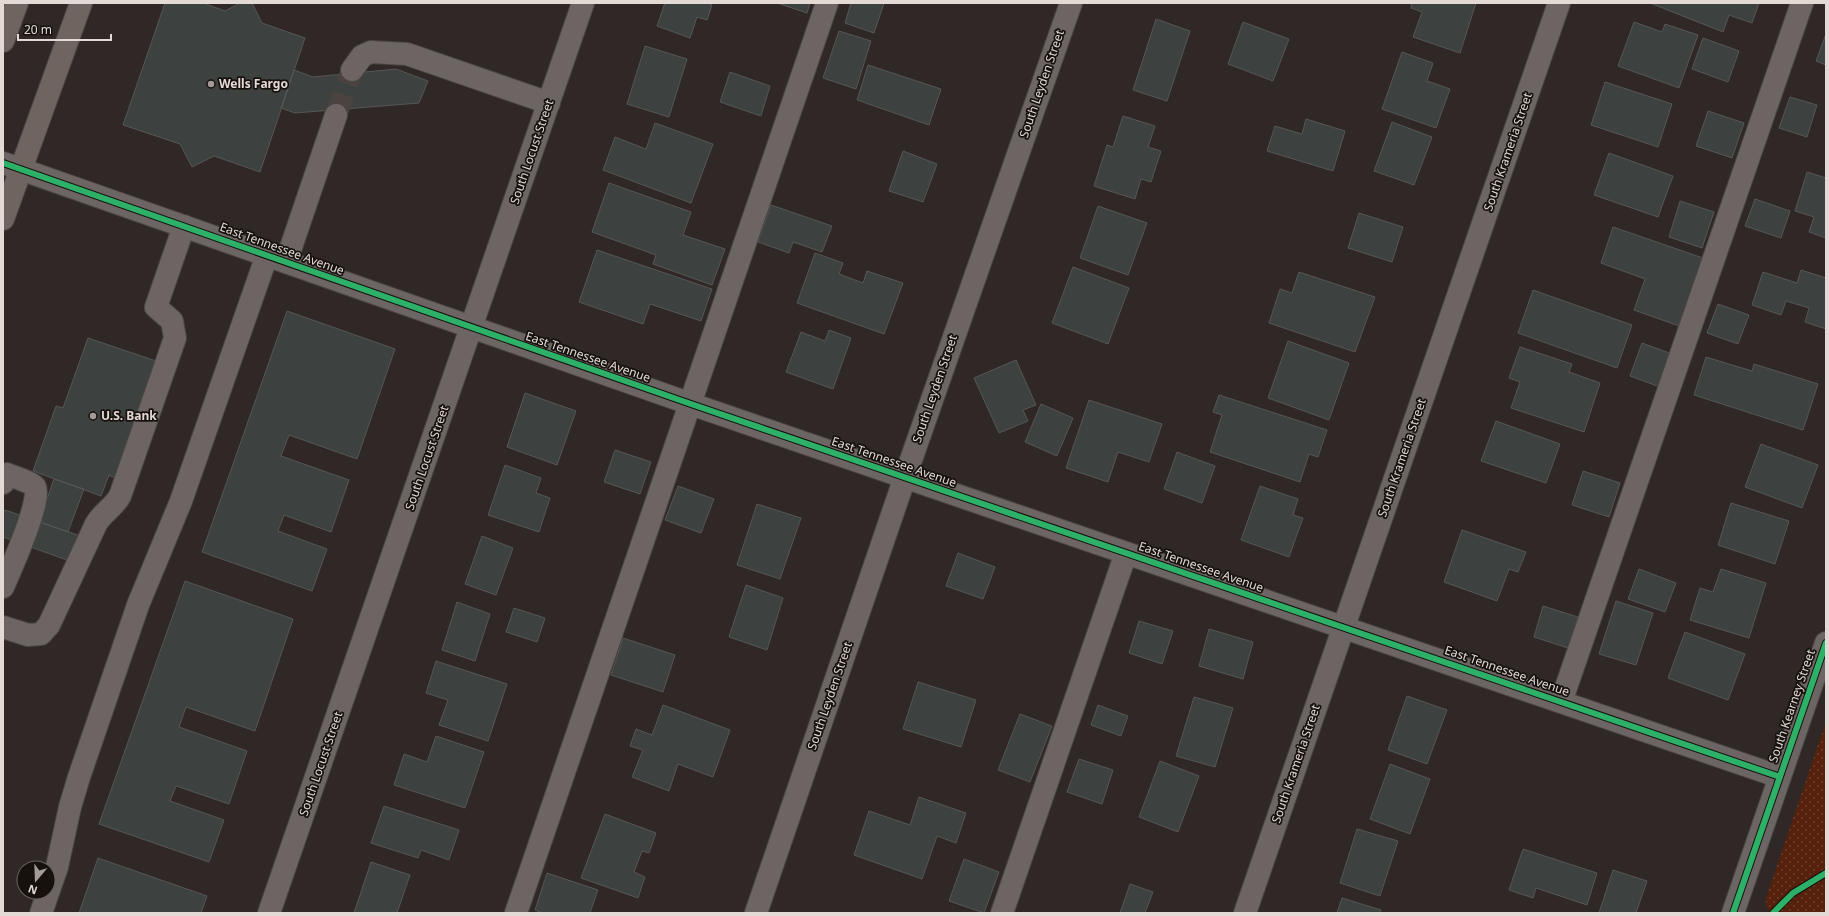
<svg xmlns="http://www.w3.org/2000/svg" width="1829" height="916" font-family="'Noto Sans',sans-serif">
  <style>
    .park { fill: url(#park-dots) }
    .building { fill: #3d4241; stroke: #555655 }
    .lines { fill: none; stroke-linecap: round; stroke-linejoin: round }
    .minor-tunnel { stroke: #4b4340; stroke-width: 22; stroke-dasharray: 22 11; stroke-linecap: butt }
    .minor-casing { stroke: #4c4643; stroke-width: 24 }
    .major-casing { stroke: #4c4643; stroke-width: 24 }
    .minor { stroke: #6c6563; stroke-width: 22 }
    .major { stroke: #706460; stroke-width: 22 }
    .cycleway-casing { stroke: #17110e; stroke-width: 8 }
    .cycleway { stroke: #2db169; stroke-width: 6 }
    .poi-dot { fill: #a49b98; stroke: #17110e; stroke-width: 1.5 }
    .labels { text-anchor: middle; stroke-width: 3.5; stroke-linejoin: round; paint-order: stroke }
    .poi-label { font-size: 12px; font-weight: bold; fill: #e3d9d5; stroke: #17110e; text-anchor: start }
    .street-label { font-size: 12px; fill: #e3d9d5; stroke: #17110e }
  </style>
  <defs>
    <pattern id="park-dots" width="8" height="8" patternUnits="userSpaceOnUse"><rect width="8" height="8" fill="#55210c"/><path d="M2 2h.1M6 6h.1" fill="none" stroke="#6d412e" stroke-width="1.8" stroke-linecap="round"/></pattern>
  </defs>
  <rect width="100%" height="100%" fill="#302826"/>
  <path class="park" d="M1826,722v191h-56l-4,-7v-8z"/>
  <path class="building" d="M165,3h38l22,8 15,-8h12l10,20 43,15 -45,134 -46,-16 -22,11 -12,-23 -57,-19z
    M665,3h41l6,2 -5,15 -10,-3 -7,21 -33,-12z
    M777,3h33l-3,10z
    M851,3h33l-10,30 -29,-10z
    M1412,3h64l-16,50 -47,-16 9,-25 -11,-4z
    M1650,3h109l-7,20 -23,-8 -6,17z
    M1156,19l34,12 -23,70 -34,-11z
    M1243,22l46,17 -16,42 -45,-17z
    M1634,22l28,10 3,-8 33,11 -19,53 -61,-22z
    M839,31l32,10 -15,48 -33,-11z
    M1826,34v31l-10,-4z
    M1703,38l36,13 -11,31 -36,-13z
    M645,46l42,13 -18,58 -42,-13z
    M1402,52l31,11 -6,18 23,8 -14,39 -54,-19z
    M868,65l73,24 -12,36 -72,-25z
    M396,69l32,12 -9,22 -124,10 -14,-5 13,-38 19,7z
    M730,72l40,14 -9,30 -41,-14z
    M1605,82l67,22 -14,43 -67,-22z
    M1790,97l27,8 -10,32 -28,-9z
    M1708,111l36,12 -12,35 -36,-12z
    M1123,116l32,10 -7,21 13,4 -10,31 -10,-3 -6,20 -41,-13 13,-41 6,2z
    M1306,119l39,12 -12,40 -66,-20 8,-25 27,8z
    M1392,122l40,15 -18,48 -40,-14z
    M655,123l58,21 -22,59 -88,-33 12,-33 31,12z
    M903,151l34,13 -14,38 -34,-11z
    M1609,153l64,23 -15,41 -64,-22z
    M1807,172l19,6v60l-17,-6 5,-15 -19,-6z
    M609,183l82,29 -8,23 42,14 -13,36 -59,-21 3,-9 -64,-23z
    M1755,199l35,12 -9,27 -36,-12z
    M1680,201l34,11 -12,36 -33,-11z
    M771,205l61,21 -10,26 -29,-10 -4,11 -31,-11z
    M1098,206l49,17 -19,52 -48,-17z
    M1359,213l44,14 -11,35 -44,-14z
    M1613,227l93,32 -24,68 -48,-17 11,-31 -44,-16z
    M597,250l115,39 -11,32 -51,-17 -7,20 -64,-22z
    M815,253l28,10 -4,11 24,9 4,-12 36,12 -19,51 -87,-31z
    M1073,267l56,21 -21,56 -56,-21z
    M1801,270l25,8v51l-21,-7 4,-14 -23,-7 -5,14 -29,-10 11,-33 34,11z
    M1299,272l76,25 -20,55 -86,-29 11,-34 12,4z
    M1533,290l99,35 -15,43 -99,-35z
    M1718,304l31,11 -11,29 -31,-11z
    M287,311l108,38 -38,110 -68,-24 -8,21 68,24 -18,52 -47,-17 -6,16 49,18 -15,42 -110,-39z
    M829,330l22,8 -18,51 -47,-17 15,-40 24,9z
    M88,338l68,23 -41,117 -6,-3 -8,21 -68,-25 23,-65 7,2z
    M1288,341l61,22 -20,57 -61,-22z
    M1642,343l30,11 -12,33 -30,-11z
    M1520,347l52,17 -3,8 31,11 -16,49 -73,-24 9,-26 -11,-4z
    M1706,357l46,14 2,-7 64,20 -15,46 -109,-35z
    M1016,360l20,45 -13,5 5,11 -29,12 -25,-55z
    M525,393l51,18 -19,54 -50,-18z
    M1219,395l108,35 -9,27 -9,-3 -9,28 -90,-30 12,-37 -9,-3z
    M1089,400l73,24 -13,38 -31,-10 -10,30 -42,-14z
    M1041,404l32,14 -16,38 -32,-14z
    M1496,421l64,23 -14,39 -65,-22z
    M1761,444l57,21 -16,43 -57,-21z
    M615,450l36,12 -11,32 -36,-12z
    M1177,452l38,14 -13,37 -38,-14z
    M505,465l36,13 -5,15 14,5 -11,34 -51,-17z
    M1583,471l37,12 -11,34 -37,-12z
    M54,479l30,10 -16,43 -29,-10z
    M678,486l36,13 -13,34 -36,-13z
    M1260,486l38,13 -5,16 10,3 -14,39 -48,-17z
    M1731,503l58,18 -14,43 -57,-19z
    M757,504l44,14 -21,61 -43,-14z
    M5,510l90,31 -9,26 -83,-30v-23z
    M1462,530l64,22 -8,20 -9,-3 -12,32 -53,-19z
    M482,536l31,12 -17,47 -31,-11z
    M958,553l37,14 -12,32 -37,-13z
    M1639,569l37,14 -11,29 -37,-13z
    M1721,569l45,14 -17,55 -59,-18 10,-32 13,4z
    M185,581l108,38 -38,112 -69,-24 -7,20 68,24 -18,53 -53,-18 -6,15 54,19 -15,42 -110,-38z
    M746,585l37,13 -16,52 -38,-13z
    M1616,601l37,12 -17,52 -37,-11z
    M457,602l33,12 -15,47 -33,-11z
    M1543,606l35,11 -10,31 -34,-11z
    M514,608l31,10 -8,24 -31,-10z
    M1139,621l34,10 -11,33 -33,-11z
    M1209,629l44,13 -10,37 -44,-13z
    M1685,632l60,22 -17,46 -60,-22z
    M623,638l52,17 -12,37 -52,-17z
    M436,661l71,23 -19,57 -49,-16 9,-25 -22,-7z
    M918,682l58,18 -15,47 -58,-18z
    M1407,696l40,14 -20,54 -39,-14z
    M1194,697l39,11 -18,59 -39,-11z
    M663,705l67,25 -17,47 -35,-13 -9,27 -37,-14 11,-27 -13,-4 6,-17 16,6z
    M1098,705l30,11 -7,20 -30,-11z
    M1020,714l32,12 -22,56 -32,-12z
    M436,736l48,16 -19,56 -71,-23 10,-31 23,8z
    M1079,759l34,11 -11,34 -35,-12z
    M1160,761l39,15 -21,56 -39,-15z
    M1390,764l40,15 -20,55 -40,-15z
    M919,797l47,16 -10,30 -19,-7 -15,43 -68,-24 15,-44 41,14z
    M384,806l75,24 -10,30 -28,-10 -3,8 -47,-15z
    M605,814l51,19 -7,20 -7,-2 -8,21 11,5 -7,21 -57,-20z
    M1357,829l41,12 -18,55 -40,-13z
    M1523,849l74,24 -10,32 -51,-17 -3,10 -24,-8z
    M98,858l109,38 -6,17h-122z
    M964,859l35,13 -15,41 -35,-12z
    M371,862l39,13 -13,38h-43z
    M1613,870l34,11 -11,32h-37z
    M547,873l51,17 -8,23h-48l-7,-3z
    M1130,884l23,8 -8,21h-25z
    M1342,898l39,12 -1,3h-43z"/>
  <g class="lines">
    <path class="minor-tunnel" d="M336,115l16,-45"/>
    <defs>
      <path id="minor" d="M352,70l10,-14 9,-4 36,2 142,49
        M3,163l688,241 1089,373
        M286,262l50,-147
        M3,483l4,-9c6,3 25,8 28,13 7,13 -25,84 -32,100
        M3,627l25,8 13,-1 8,-9 47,-101c6,-11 18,-17 24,-28l55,-158 -3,-17 -16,-14 28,-81
        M1561,702l241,-699
        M41,913l16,-46 13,-60 9,-30 59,-172 43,-104 86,-246
        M269,913l314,-910
        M516,913l311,-910
        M756,913l149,-436 166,-474
        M1002,913l124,-360
        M1245,913l314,-910
        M1733,913l93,-270"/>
      <path id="major" d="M3,41l14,-38
        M3,219l78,-216"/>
    </defs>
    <use href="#minor" class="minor-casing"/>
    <use href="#major" class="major-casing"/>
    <use href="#minor" class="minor"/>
    <use href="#major" class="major"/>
    <defs>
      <path id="cycleway" d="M3,163l688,241 1089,373
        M1733,913l93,-270
        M1773,913l20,-20 33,-20"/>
    </defs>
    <use href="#cycleway" class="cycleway-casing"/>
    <use href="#cycleway" class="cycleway"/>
  </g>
  <g class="poi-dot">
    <circle cx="211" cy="84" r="4"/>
    <circle cx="93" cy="416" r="4"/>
  </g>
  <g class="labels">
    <g class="poi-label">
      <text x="219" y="88">Wells Fargo</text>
      <text x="101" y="420">U.S. Bank</text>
    </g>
    <g class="street-label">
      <text transform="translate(1042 84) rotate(-71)" y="4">South Leyden Street</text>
      <text transform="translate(532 152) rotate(-71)" y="4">South Locust Street</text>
      <text transform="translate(1508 152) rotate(-71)" y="4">South Krameria Street</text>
      <text transform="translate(282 249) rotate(20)" y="4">East Tennessee Avenue</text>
      <text transform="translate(588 357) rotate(19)" y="4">East Tennessee Avenue</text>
      <text transform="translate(935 389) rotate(-71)" y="4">South Leyden Street</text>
      <text transform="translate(427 458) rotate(-71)" y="4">South Locust Street</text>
      <text transform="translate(1402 458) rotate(-71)" y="4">South Krameria Street</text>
      <text transform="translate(894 462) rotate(19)" y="4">East Tennessee Avenue</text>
      <text transform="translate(1201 567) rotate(19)" y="4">East Tennessee Avenue</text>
      <text transform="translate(1507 671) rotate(19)" y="4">East Tennessee Avenue</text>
      <text transform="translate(830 696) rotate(-71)" y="4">South Leyden Street</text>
      <text transform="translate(1792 706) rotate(-71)" y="4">South Kearney Street</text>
      <text transform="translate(321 764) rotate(-71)" y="4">South Locust Street</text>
      <text transform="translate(1296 764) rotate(-71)" y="4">South Krameria Street</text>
    </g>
  </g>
  <rect width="1829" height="916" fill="none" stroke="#e3d9d5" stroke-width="8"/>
  <g transform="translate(36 880) rotate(199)"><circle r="19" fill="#17110e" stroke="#69615e"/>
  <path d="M0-3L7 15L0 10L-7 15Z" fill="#a49b98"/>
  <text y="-6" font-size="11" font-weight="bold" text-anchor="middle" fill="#e3d9d5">N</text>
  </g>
  <path d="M18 34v6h93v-6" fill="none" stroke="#e3d9d5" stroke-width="2"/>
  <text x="24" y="34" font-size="12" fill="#e3d9d5" stroke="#17110e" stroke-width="3" paint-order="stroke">20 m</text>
</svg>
